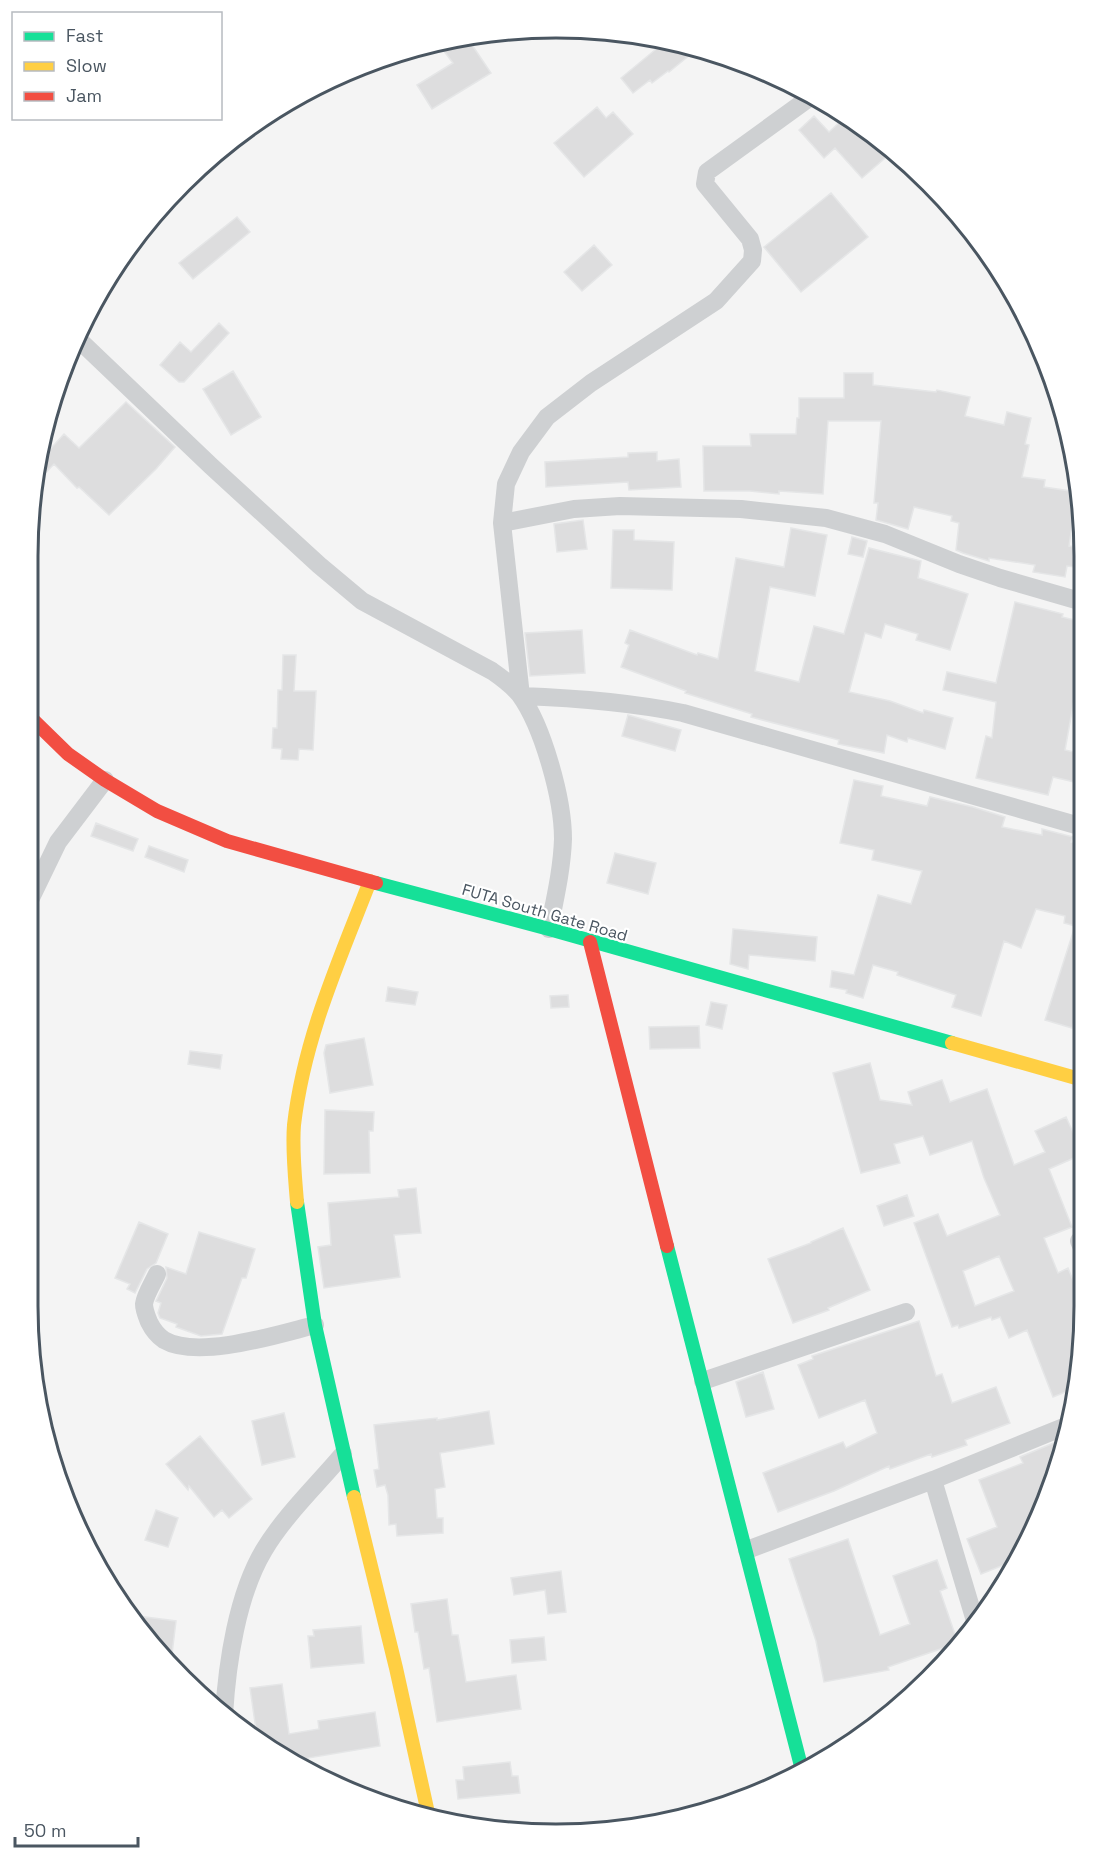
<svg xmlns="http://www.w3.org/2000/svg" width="1111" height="1861" font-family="'Space Grotesk',sans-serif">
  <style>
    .building { fill: #ddddde; stroke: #e5e6e7; stroke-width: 1.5; fill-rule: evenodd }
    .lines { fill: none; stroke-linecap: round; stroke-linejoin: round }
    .street { stroke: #ced0d2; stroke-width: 18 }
    .fast { stroke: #16e098; stroke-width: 14 }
    .slow { stroke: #ffcf43; stroke-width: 14 }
    .jam { stroke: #f24e42; stroke-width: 14 }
    .labels { text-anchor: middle; stroke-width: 4.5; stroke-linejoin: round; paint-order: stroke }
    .street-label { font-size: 16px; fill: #4a5661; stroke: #fff }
    .rim { fill: none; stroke: #4a5661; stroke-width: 3 }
  </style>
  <rect width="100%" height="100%" fill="#f4f4f4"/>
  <path class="building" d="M466,36l25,37 -59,36 -15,-24 36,-22 -16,-21z
    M667,40l30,9 -28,23 -1,-1 -16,12 -2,-3 -17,13 -12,-15z
    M597,107l9,11 7,-6 20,22 -49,43 -30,-34z
    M814,116l15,16 15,-14 17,15 4,-3 26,23 -29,25 -27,-30 -11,10 -25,-28z
    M831,193l37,44 -67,55 -37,-45z
    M237,217l13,15 -57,47 -14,-16z
    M594,245l18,20 -30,26 -18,-19z
    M219,323l10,10 -45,49h-5l-19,-17 20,-23 11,10z
    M233,371l28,46 -30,18 -28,-46z
    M844,373h29v12l63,7 1,-2 33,7 -5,19 39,9 3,-13 24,6 -6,26 4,1 -7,32 23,3 -1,7 33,5 -8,54 14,2v20l-16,-2 -2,11 -32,-5 2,-7 -46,-7v3l-26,-8 -7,-3 3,-27 -8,-2 1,-5 -38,-9 -6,22 -32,-9 2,-17h-4l7,-82h-53l-5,73 -44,-3v3l-29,-3h-46l-1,-45h48l-1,-12h46l1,-16h2v-20h45z
    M126,402l49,45 -19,22 -47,46 -30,-28 -2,1 -23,-24 -18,19 5,-24 23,-25 15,14z
    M657,452v9l22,-2 2,28 -52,3 -1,-8 -82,5 -1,-25 83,-5v-4z
    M583,520l4,29 -30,3 -3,-28z
    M791,528l36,7 -12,61 -45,-9 -15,84 44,11 15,-56 30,8 25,-86 52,13 -3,17 50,16 -18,56 -34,-10 2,-6 -33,-10 -4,14 -16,-5 -16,59 41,9 33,12 1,-3 29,8 -8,31 -37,-11 -1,4 -20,-7 -3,18 -46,-9 1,-4 -88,-23 1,-3 -67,-21 1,-2 -65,-24 8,-22 -4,-2 5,-13 67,25 1,-2 20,6 18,-101 48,9z
    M613,530h21v10l40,2 -2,48 -61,-2z
    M852,537l15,4 -4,16 -15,-3z
    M1015,602l48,12 -1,3 21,5v50l-4,17h-3l-11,61 18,4v30l-30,-7 -5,18 -72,-17 10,-42 6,2 4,-36 -53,-12 4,-18 49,11z
    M582,630l3,43 -55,3 -5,-43z
    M283,655h13l-2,36h22l-3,59 -14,-1 -1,11 -17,-1 1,-10 -10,-1 1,-20h4l1,-38h4z
    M628,715l53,15 -6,21 -53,-15z
    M854,780l29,6 -2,10 46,10 3,-9 43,10 32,10 -3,10 40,8v-6l31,8 -2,5 12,3v151l-11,32 -27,-8 30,-94 -11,-3 1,-7 -29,-7 -15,39 -17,-7 -23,75 -29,-9 4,-12 -59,-20 1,-3 -25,-7 -10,33 -17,-5 1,-3 -17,-3 2,-16 22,4 24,-80 33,9 11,-33 -50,-11 2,-10 -34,-7z
    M96,823l42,16 -5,12 -42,-15z
    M149,846l39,14 -4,12 -39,-15z
    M615,853l41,10 -8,31 -41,-11z
    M733,929l84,8 -2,24 -66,-6 -1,14 -18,-5z
    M388,987l30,5 -3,13 -29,-4z
    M568,995l1,12 -18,1 -1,-12z
    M711,1002l16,3 -5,24 -16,-4z
    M699,1026l1,22 -50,1 -1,-22z
    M364,1038l9,47 -43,8 -6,-40 2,-8z
    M190,1051l32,4 -2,14 -32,-5z
    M870,1063l10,37 32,5 -4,-13 34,-12 8,22 37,-13 27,76 31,-13 -10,-21 31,-14 17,37 -34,15 23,58 -28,11 14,35 10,-5 15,37v3l-4,1 4,10v21l-10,49 -20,8 -26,-67 -18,8 -9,-21 -8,3 -1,-3 -32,11 -1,-3 -6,2 -38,-104 24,-9 9,22 53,-21 -16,-37 -12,-37 -42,14 -7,-19 -29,8 6,19 -39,10 -28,-100zM999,1256l15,35 -39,15 -12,-35z
    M325,1110l49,2 -1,19h-4l1,42 -46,1z
    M416,1188l5,45 -27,2 6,42 -76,11 -6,-41 13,-2 -3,-42 71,-6 -1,-7z
    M907,1195l7,21 -30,10 -7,-20z
    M139,1222l29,12 -12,29 -9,6 -12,24 -8,-4 3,-5 -15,-6z
    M843,1228l27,62 -42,18 1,2 -36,13 -25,-64 43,-16v-1z
    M199,1232l56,17 -9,29h-4l-20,56 -21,2 -25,-9 1,-3 -17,-6 -2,-5 3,-10 -5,-2 11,-23 -1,-11 20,7z
    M919,1321l17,55 6,-2 10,29 44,-16 14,36 -45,17 2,5 -35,12 -1,-3 -41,15 -1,-3 -55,25 -56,21 -15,-39 80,-31 3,6 31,-15 -12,-33 -46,18 -21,-53 15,-6 -1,-3z
    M763,1372l11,37 -28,8 -10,-35z
    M489,1411l5,33 -54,9 5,34 -10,2 2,29h6v15l-46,3 -1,-12 -7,1 -1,-30 -3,-10 -8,2 -3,-17 5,-1 -5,-44 63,-7v2z
    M284,1413l11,44 -33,8 -10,-44z
    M200,1436l52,63 -23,19 -7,-8 -8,7 -25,-31 -1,4 -22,-26z
    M1056,1442l4,11 -4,23 -42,85 -33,13 -14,-35 30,-12 -18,-47 44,-17 -3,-6z
    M156,1510l22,8 -10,29 -23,-7z
    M848,1539l32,96 30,-11 -17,-48 44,-16 10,28 -7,3 17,49 -5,5 -64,22 1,3 -65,12 -8,-41 -27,-82z
    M561,1571l5,41 -18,2 -3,-24 -31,5 -3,-17z
    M447,1599l5,36h6l8,47 50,-7 5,34 -84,13 -8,-54 -5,1 -6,-37h-3l-4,-28z
    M130,1615l46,6 -4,33 -10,-1 -26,-26z
    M361,1626l3,37 -53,5 -3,-32h6l-1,-6z
    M544,1637l2,23 -34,3 -2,-23z
    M282,1684l7,50 30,-5 -1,-8 57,-9 5,34 -72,12 1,7 -52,-28 -7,-49z
    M510,1762l2,14h6l2,17 -62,6 -2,-19h8l-1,-13z"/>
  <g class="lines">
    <path class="street" d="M78,339l133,127 108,99 43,36 130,70c10,7 20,14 28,24 23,32 43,104 43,144 -1,30 -8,60 -14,90
      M502,523l72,-14 46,-3 121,3 85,9 59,16 74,30 41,14 83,24
      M521,696l-19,-173 4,-39 15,-32 26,-35 44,-34 125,-82 36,-40 1,-11 -3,-11 -45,-55 2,-12 105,-76
      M521,696c54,2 108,6 162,17l400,114
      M28,904l30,-62 47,-62
      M1079,1241l4,9
      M157,1274c-4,9 -12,21 -13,30 0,6 3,13 5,18 3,6 9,14 15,18 34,20 115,-6 151,-15
      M703,1381l203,-69
      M933,1480l42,141
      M747,1550l186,-70 133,-54
      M224,1715c3,-51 13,-120 40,-165 21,-35 53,-65 79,-96"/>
    <path class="fast" d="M376,883l173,46 403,114
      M297,1202l18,123 39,172
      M667,1246l134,520"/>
    <path class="slow" d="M952,1043l131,37
      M297,1202c-2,-25 -5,-52 -3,-77 10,-87 45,-164 76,-244
      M354,1497l42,171 32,145"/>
    <path class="jam" d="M28,715l40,39 37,26 52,31 70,30 149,42
      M590,942l77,304"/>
  </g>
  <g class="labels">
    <g class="street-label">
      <text transform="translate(545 912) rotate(16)" y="6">FUTA South Gate Road</text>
    </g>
  </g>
  <path d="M0 0H1111V1861H0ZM556 38H556A518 518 0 0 1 1074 556V1306A518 518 0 0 1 556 1824H556A518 518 0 0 1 38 1306V556A518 518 0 0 1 556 38Z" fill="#fff" fill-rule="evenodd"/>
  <path class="rim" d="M556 38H556A518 518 0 0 1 1074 556V1306A518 518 0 0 1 556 1824H556A518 518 0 0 1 38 1306V556A518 518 0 0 1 556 38Z"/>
  <rect x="12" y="12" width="210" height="108" fill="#ffffff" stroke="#b7bbc0" stroke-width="1.5"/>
  <rect x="24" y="32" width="30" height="9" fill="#16e098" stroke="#b7bbc0" stroke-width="1.5"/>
  <text x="66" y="42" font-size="18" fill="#4a5661">Fast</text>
  <rect x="24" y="62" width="30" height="9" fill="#ffcf43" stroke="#b7bbc0" stroke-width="1.5"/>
  <text x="66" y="72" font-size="18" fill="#4a5661">Slow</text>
  <rect x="24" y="92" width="30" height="9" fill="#f24e42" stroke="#b7bbc0" stroke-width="1.5"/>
  <text x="66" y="102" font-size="18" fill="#4a5661">Jam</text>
  <path d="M15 1837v9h123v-9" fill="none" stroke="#4a5661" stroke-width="3"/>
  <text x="24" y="1837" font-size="18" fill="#4a5661" stroke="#ffffff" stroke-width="4.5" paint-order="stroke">50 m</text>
</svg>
